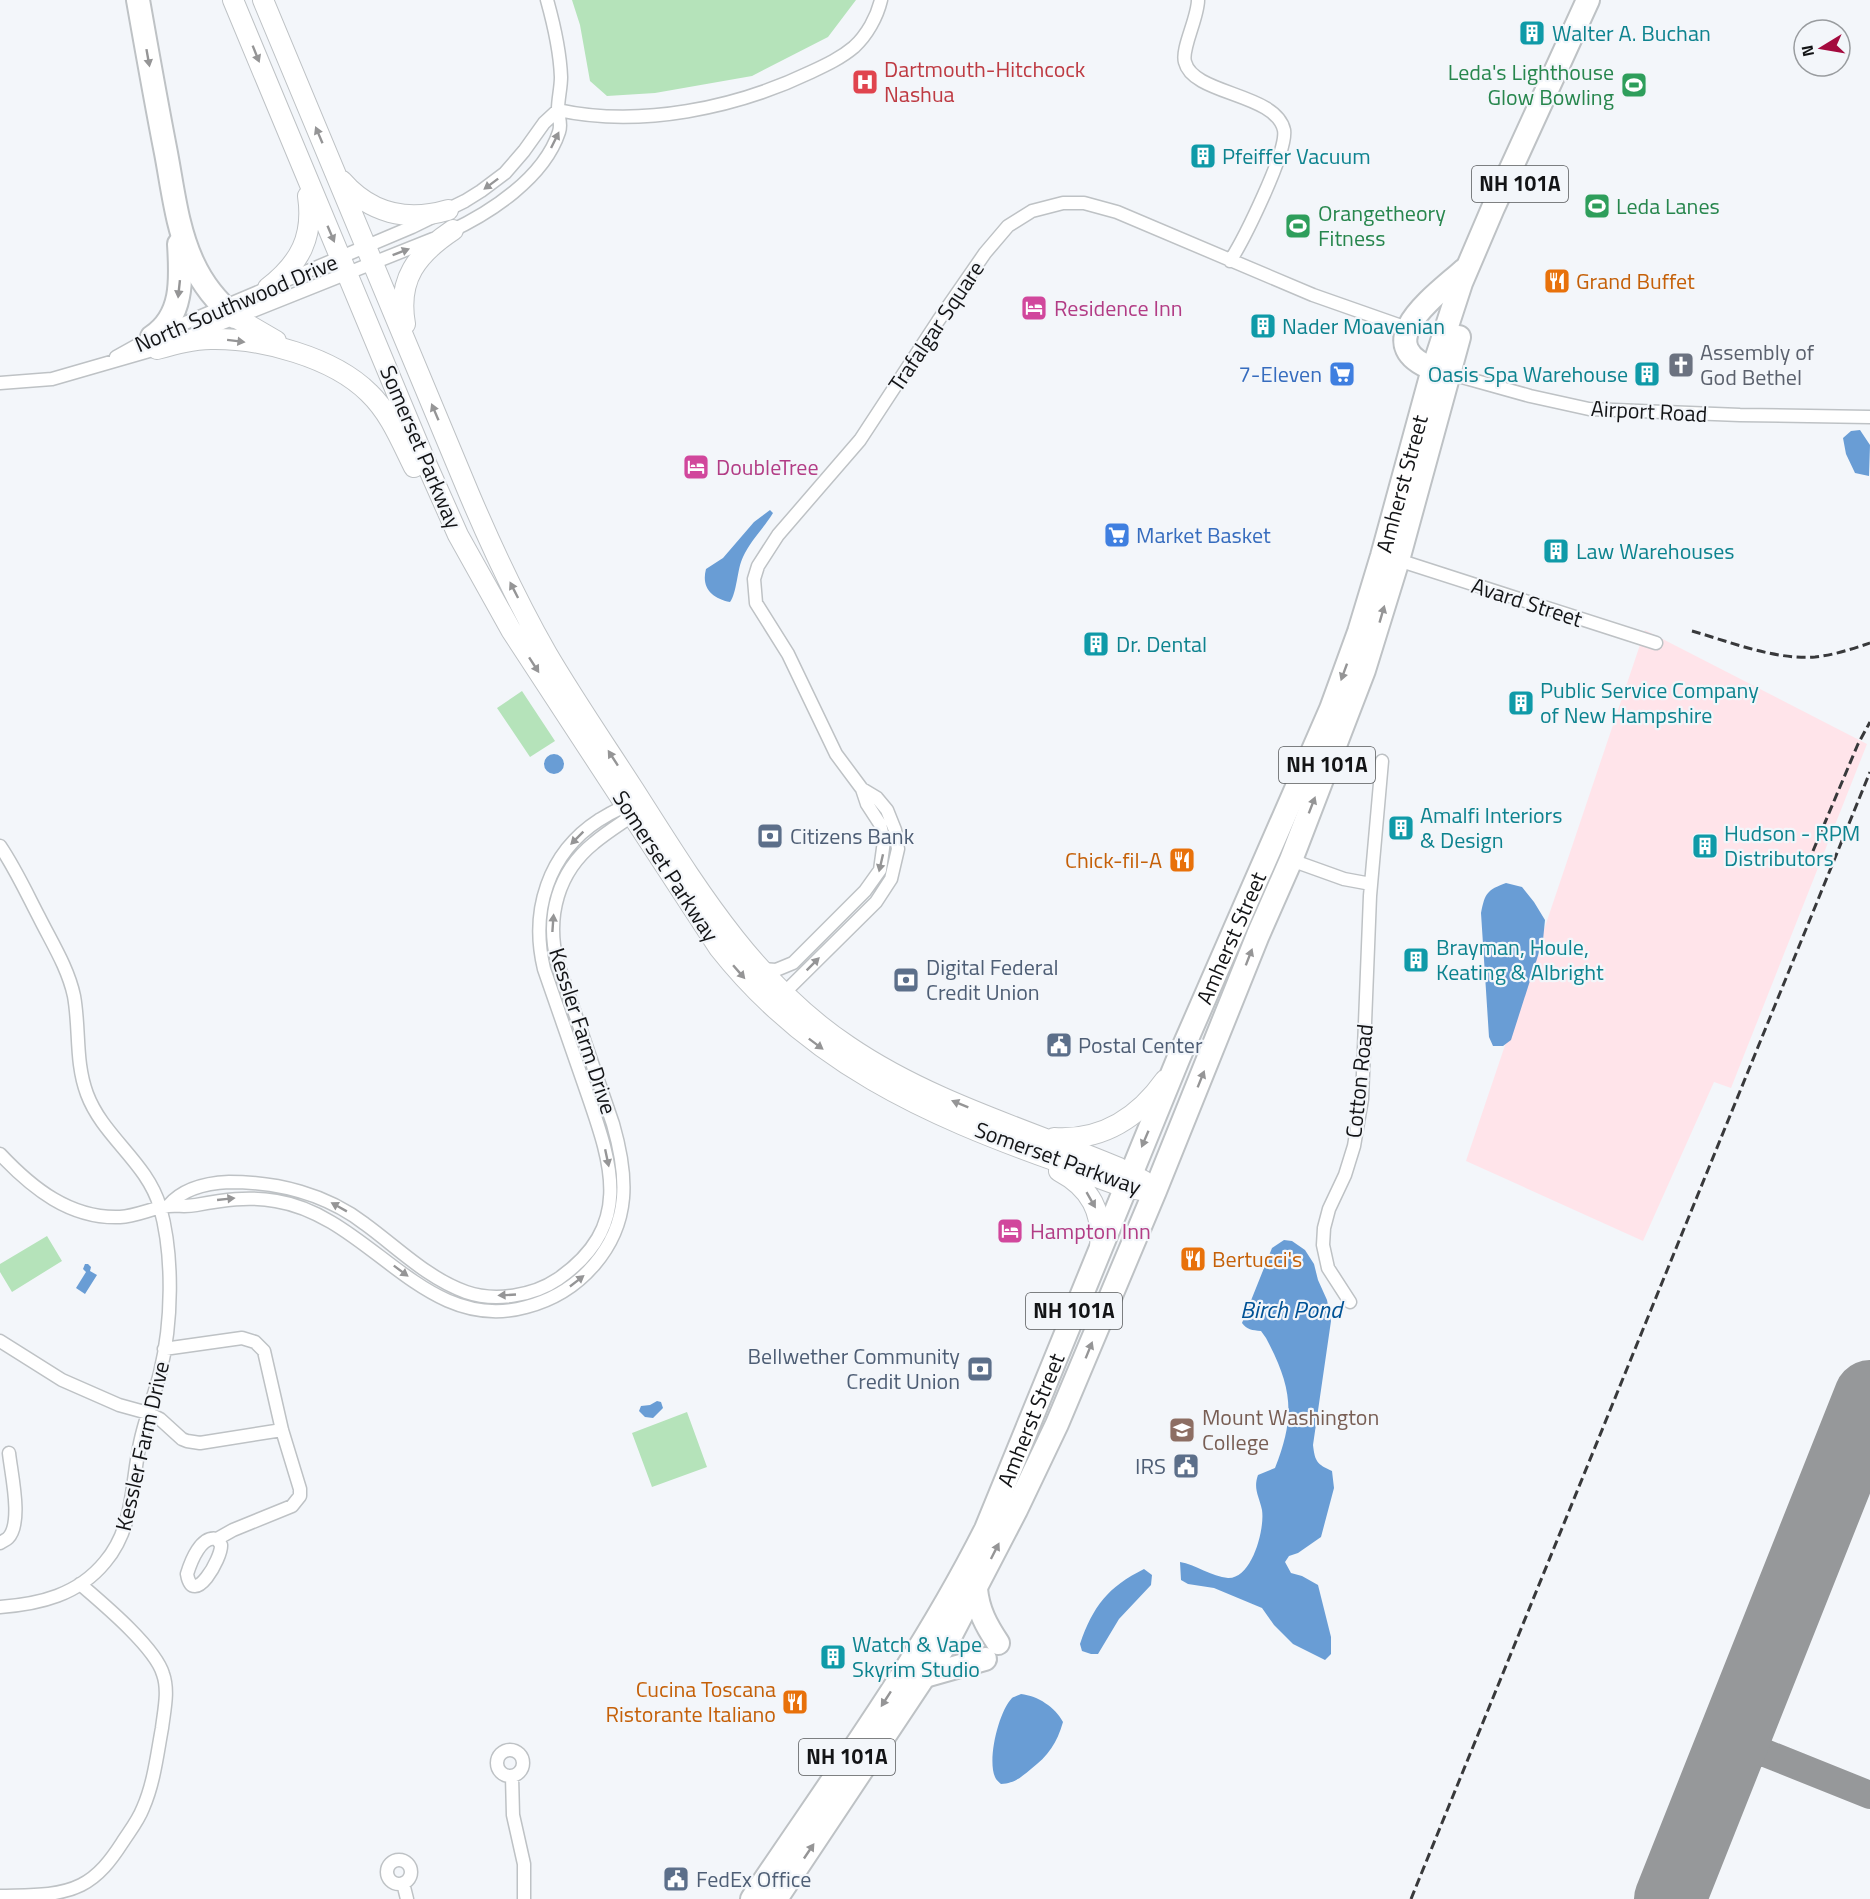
<svg xmlns="http://www.w3.org/2000/svg" width="1870" height="1899" font-family="'Titillium Web',sans-serif">
  <style>
    .industrial { fill: #ffe4ea }
    .green { fill: #b5e3ba }
    .water { fill: #699dd5 }
    .lines { fill: none; stroke-linecap: round; stroke-linejoin: round }
    .taxiway { stroke: #96989a; stroke-width: 28 }
    .runway { stroke: #96989a; stroke-width: 72 }
    .street-casing { stroke: #bec2c5; stroke-width: 15 }
    .primary-casing { stroke: #bec2c5; stroke-width: 22 }
    .highway-casing { stroke: #bec2c5; stroke-width: 26 }
    .street { stroke: #fff; stroke-width: 12 }
    .primary { stroke: #fff; stroke-width: 20 }
    .highway { stroke: #fff; stroke-width: 22 }
    .rail { stroke: #38393b; stroke-width: 3; stroke-dasharray: 9 4.5; stroke-linecap: butt }
    .oneway { fill: #959596 }
    .labels { text-anchor: middle; stroke-width: 4.5; stroke-linejoin: round; paint-order: stroke }
    .shield { fill: #f3f6fa; stroke: #56585a; stroke-width: 1.5 }
    .shield-label { font-size: 21px; font-weight: bold; fill: #131416 }
    .culture-label { font-size: 22px; fill: #0d838f; stroke: #f3f6fa; text-anchor: start }
    .health-label { font-size: 22px; fill: #be3a42; stroke: #f3f6fa; text-anchor: start }
    .leisure-label { font-size: 22px; fill: #27864d; stroke: #f3f6fa; text-anchor: start }
    .food-label { font-size: 22px; fill: #c56008; stroke: #f3f6fa; text-anchor: start }
    .street-label { font-size: 22px; fill: #131416; stroke: #f3f6fa }
    .hotel-label { font-size: 22px; fill: #b23c85; stroke: #f3f6fa; text-anchor: start }
    .worship-label { font-size: 22px; fill: #5b616d; stroke: #f3f6fa; text-anchor: start }
    .shop-label { font-size: 22px; fill: #366cbe; stroke: #f3f6fa; text-anchor: end }
    .service-label { font-size: 22px; fill: #4e5e75; stroke: #f3f6fa; text-anchor: start }
    .education-label { font-size: 22px; fill: #785e54; stroke: #f3f6fa; text-anchor: start }
    .water-label { font-size: 24px; font-style: italic; fill: #005295; stroke: #f3f6fa }
  </style>
  <rect width="100%" height="100%" fill="#f3f6fa"/>
  <path class="industrial" d="M1645,630l222,114 -136,344 -17,-6 -71,159 -177,-80z"/>
  <path class="green" d="M572,0h284l-28,37 -76,39 -97,17 -48,3 -17,-15 -10,-56z
    M522,691l33,50 -25,16 -33,-49z
    M47,1236l15,25 -50,31 -12,-20v-8z
    M687,1412l20,55 -55,20 -20,-54z"/>
  <path class="water" d="M1860,430l10,15 -1,31 -14,-3 -9,-19 -3,-16 8,-7z
    M770,510l3,3c-9,15 -23,28 -30,44 -6,12 -6,36 -13,45 -18,-4 -29,-14 -24,-33l17,-11 31,-36z
    M544 764a10 10 0 1 1 20 0a10 10 0 1 1-20 0Z
    M1506,883l16,4 12,15 11,18 -2,20 -32,100 -8,6h-10l-4,-9 -8,-124c4,-20 6,-23 25,-30z
    M1284,1240l8,1 13,9 9,14 4,16 9,20 4,21 -18,124c2,17 4,19 19,26l2,17 -13,49 -23,16 -9,3 -4,6 6,11 11,3 16,9 13,52v17l-6,6 -32,-16 -19,-19 -12,-17 -48,-20 -26,-4 -7,-4 -1,-18c15,2 32,15 48,16 24,1 37,-49 34,-68 -3,-14 -9,-21 -4,-35l17,-7c21,-53 17,-81 -9,-130l-5,-7c-9,-1 -14,-1 -19,-8l30,-75z
    M85,1264h3l3,3 -1,4 7,4 -12,19 -9,-6 10,-16 -3,-3z
    M657,1401l4,1 2,6 -10,10 -8,-1 -6,-6 2,-5 9,-1z
    M1144,1569l8,6 -1,10 -32,34 -21,35h-7l-9,-3 -2,-7c13,-38 28,-57 64,-75z
    M1021,1694c17,2 34,13 42,28 -6,21 -15,34 -32,47 -11,9 -16,14 -30,15 -2,-2 -5,-4 -6,-7 -8,-18 4,-66 17,-79 2,-1 7,-3 9,-4z"/>
  <g class="lines">
    <path class="taxiway" d="M1747,1707c-2,21 1,34 18,46l105,42
      M1717,1781c14,-21 21,-29 48,-28"/>
    <path class="runway" d="M1670,1899l200,-503"/>
    <defs>
      <path id="street" d="M1198,0c0,18 -17,49 -13,62 8,33 91,31 99,68 4,21 -41,111 -54,131
        M558,110c82,18 178,-2 253,-38 15,-7 30,-14 43,-25 13,-12 23,-30 27,-47
        M449,232c41,-19 95,-54 110,-100 3,-9 -1,-14 -1,-23 0,-10 3,-21 3,-32 -1,-26 -7,-52 -14,-77
        M190,336l243,-97
        M116,357l36,-20 260,-110 53,-26 16,-10 24,-18 19,-22 20,-28 14,-13
        M1444,372l86,24 59,13 151,6 130,2
        M0,383l52,-4 111,-32
        M1398,560l258,83
        M0,846c15,22 27,48 39,71 13,26 29,51 35,79 6,33 1,66 13,98 16,43 60,68 73,113 14,50 12,117 0,166 -6,24 -15,46 -20,70 -9,42 -6,85 -35,119 -27,33 -65,42 -105,45
        M1291,860l53,19 27,5
        M762,969l14,1 17,-7 72,-72 15,-21 4,-29 -4,-17 -13,-20 -5,-15 -26,-35 -48,-100 -32,-51 -2,-24 4,-13 20,-31 82,-95 78,-119 47,-68 23,-27 24,-15 31,-8h21l33,9 196,83 94,33
        M779,998l97,-96 15,-23 7,-30 -3,-19 -8,-20 -10,-12 -15,-9
        M0,1154c32,34 70,65 120,63 17,-1 32,-9 48,-11 9,-1 18,1 28,-1 27,-5 52,-9 80,-4 94,15 148,134 250,106 27,-7 50,-21 68,-42 37,-43 34,-89 19,-141l-56,-163c-11,-45 1,-89 37,-118 13,-11 28,-20 42,-30
        M168,1206c15,-18 38,-23 61,-24 48,0 97,12 136,42 33,24 62,54 101,68 29,10 67,4 92,-13 79,-55 52,-119 26,-195 -13,-38 -27,-77 -40,-115 -14,-58 4,-116 55,-149 10,-6 21,-13 33,-16
        M1350,1302l-22,-34 -5,-23 1,-17 5,-19 16,-34 9,-29 8,-47 8,-203 12,-135
        M0,1341l62,39 57,25 29,8 12,6 22,20 5,2 13,2 82,-13
        M164,1349l78,-11 13,4 9,9 18,79 18,59v7l-8,10 -59,24 -16,9c-16,-4 -26,22 -30,35 6,35 35,-16 34,-29l-4,-6
        M0,1543c3,-2 6,-3 8,-5 15,-15 3,-65 1,-85
        M497 1763a13 13 0 1 1 26 0a13 13 0 1 1-26 0Z
        M512,1776l1,39 11,49v35
        M387 1872a12 12 0 1 1 24 0a12 12 0 1 1-24 0Z
        M403,1883l4,16
        M0,1896c26,-1 57,1 81,-11 18,-9 30,-25 41,-42 7,-11 16,-22 21,-35 11,-25 14,-53 19,-80 2,-17 7,-37 1,-54 -8,-27 -61,-71 -83,-90"/>
      <path id="primary" d="M233,0l193,463 32,72 53,95 208,318c90,114 207,167 340,214 30,11 63,29 96,29
        M263,0l207,496c23,54 48,107 77,158 27,46 58,91 87,136 60,94 119,193 214,256 82,56 181,84 271,122l25,13
        M342,181c28,32 65,41 106,29
        M268,288c32,-25 46,-51 40,-92
        M235,317l41,24
        M405,324c-8,-45 12,-70 48,-94
        M157,349c18,-5 36,-10 54,-10 50,-1 122,18 158,54 21,20 32,48 45,74
        M1054,1138c48,3 84,-20 111,-58
        M1059,1171c32,17 44,41 41,77"/>
      <g id="highway">
        <path d="M138,0c9,51 18,102 28,153 7,37 11,76 27,110 10,22 24,39 42,54"/>
        <path d="M152,337c32,-21 29,-59 27,-93"/>
        <path d="M1433,369c-67,-26 5,-75 31,-99"/>
        <path d="M976,1589c2,21 10,36 22,54"/>
        <path d="M925,1676l60,-17"/>
        <path id="s1" d="M752,1899c81,-121 168,-239 234,-370l193,-472 152,-348 28,-77 23,-76 51,-187 28,-86 32,-75 95,-208"/>
        <path d="M776,1899l173,-260 67,-129 41,-86 98,-233 103,-256 33,-75 73,-190 34,-110 61,-223"/>
      </g>
    </defs>
    <use href="#street" class="street-casing"/>
    <use href="#primary" class="primary-casing"/>
    <use href="#highway" class="highway-casing"/>
    <use href="#street" class="street"/>
    <use href="#primary" class="primary"/>
    <use href="#highway" class="highway"/>
    <path class="rail" d="M1692,631c39,11 82,29 123,26 19,-2 37,-8 55,-14
      M1813,851l45,-107 12,-22
      M1411,1899l459,-1127"/>
  </g>
  <defs><path id="oneway-solid" d="M-6-.8H1V-3.2L6.5 0L1 3.2V.8H-6Z" transform="scale(1.5)"/></defs>
  <g class="oneway">
    <use href="#oneway-solid" transform="translate(256 54) rotate(68)"/>
    <use href="#oneway-solid" transform="translate(148 58) rotate(80)"/>
    <use href="#oneway-solid" transform="translate(319 135) rotate(-113)"/>
    <use href="#oneway-solid" transform="translate(555 140) rotate(-64)"/>
    <use href="#oneway-solid" transform="translate(491 184) rotate(143)"/>
    <use href="#oneway-solid" transform="translate(331 234) rotate(67)"/>
    <use href="#oneway-solid" transform="translate(401 252) rotate(-21)"/>
    <use href="#oneway-solid" transform="translate(179 289) rotate(96)"/>
    <use href="#oneway-solid" transform="translate(236 341) rotate(7)"/>
    <use href="#oneway-solid" transform="translate(435 412) rotate(-113)"/>
    <use href="#oneway-solid" transform="translate(514 590) rotate(-117)"/>
    <use href="#oneway-solid" transform="translate(1382 614) rotate(-74)"/>
    <use href="#oneway-solid" transform="translate(534 665) rotate(57)"/>
    <use href="#oneway-solid" transform="translate(1344 672) rotate(110)"/>
    <use href="#oneway-solid" transform="translate(613 758) rotate(-123)"/>
    <use href="#oneway-solid" transform="translate(1312 805) rotate(-69)"/>
    <use href="#oneway-solid" transform="translate(577 838) rotate(135)"/>
    <use href="#oneway-solid" transform="translate(881 863) rotate(103)"/>
    <use href="#oneway-solid" transform="translate(553 923) rotate(-86)"/>
    <use href="#oneway-solid" transform="translate(1249 957) rotate(-69)"/>
    <use href="#oneway-solid" transform="translate(813 964) rotate(-45)"/>
    <use href="#oneway-solid" transform="translate(739 972) rotate(49)"/>
    <use href="#oneway-solid" transform="translate(816 1044) rotate(37)"/>
    <use href="#oneway-solid" transform="translate(1201 1079) rotate(-68)"/>
    <use href="#oneway-solid" transform="translate(960 1104) rotate(-158)"/>
    <use href="#oneway-solid" transform="translate(1145 1139) rotate(113)"/>
    <use href="#oneway-solid" transform="translate(607 1158) rotate(78)"/>
    <use href="#oneway-solid" transform="translate(226 1199) rotate(-6)"/>
    <use href="#oneway-solid" transform="translate(1091 1200) rotate(60)"/>
    <use href="#oneway-solid" transform="translate(339 1207) rotate(-151)"/>
    <use href="#oneway-solid" transform="translate(401 1271) rotate(37)"/>
    <use href="#oneway-solid" transform="translate(577 1281) rotate(-38)"/>
    <use href="#oneway-solid" transform="translate(507 1295) rotate(177)"/>
    <use href="#oneway-solid" transform="translate(1089 1350) rotate(-68)"/>
    <use href="#oneway-solid" transform="translate(995 1551) rotate(-63)"/>
    <use href="#oneway-solid" transform="translate(886 1699) rotate(123)"/>
    <use href="#oneway-solid" transform="translate(809 1851) rotate(-56)"/>
  </g>
  <defs>
    <symbol id="building-square" viewBox="-11 -11 22 22"><rect x="-9" y="-9" width="18" height="18" rx="4" fill="#0f9aa8" stroke="#f3f6fa"/><path d="M-4-6H4V6H1V3H-1V6H-4ZM-2.5-4.3h1.7v1.8h-1.7ZM.8-4.3h1.7v1.8H.8ZM-2.5-1h1.7V.8h-1.7ZM.8-1h1.7V.8H.8Z" fill="#fff"/></symbol>
    <symbol id="hospital-square" viewBox="-11 -11 22 22"><rect x="-9" y="-9" width="18" height="18" rx="4" fill="#e0444e" stroke="#f3f6fa"/><path d="M-5-5h3v3.5h4V-5h3V5h-3V1.5h-4V5h-3Z" fill="#fff"/></symbol>
    <symbol id="stadium-square" viewBox="-11 -11 22 22"><rect x="-9" y="-9" width="18" height="18" rx="4" fill="#2e9e5b" stroke="#f3f6fa"/><path d="M0-5a6.5 5 0 1 0 0 10a6.5 5 0 1 0 0-10ZM-3.5-1.8h7v3.6h-7Z" fill="#fff"/></symbol>
    <symbol id="restaurant-square" viewBox="-11 -11 22 22"><rect x="-9" y="-9" width="18" height="18" rx="4" fill="#e8710a" stroke="#f3f6fa"/><path d="M-5-6h1v4h1v-4h1v4h1v-4h1v5L-1.5 .5V6h-2V.5L-5-1ZM5-6V6H3V1.5H1.5Q1.5-4 5-6Z" fill="#fff"/></symbol>
    <symbol id="hotel-square" viewBox="-11 -11 22 22"><rect x="-9" y="-9" width="18" height="18" rx="4" fill="#d1479c" stroke="#f3f6fa"/><path d="M-6-4.5h1.5V1H6V5H4.5V3h-9V5H-6ZM-4 0a1.8 1.8 0 1 1 3.6 0ZM.5 0V-2.5h3Q6-2.5 6 0Z" fill="#fff"/></symbol>
    <symbol id="church-square" viewBox="-11 -11 22 22"><rect x="-9" y="-9" width="18" height="18" rx="4" fill="#6b7280" stroke="#f3f6fa"/><path d="M-1.2-6h2.4v3.5h3.3v2.4h-3.3V6h-2.4V-.1h-3.3v-2.4h3.3Z" fill="#fff"/></symbol>
    <symbol id="supermarket-square" viewBox="-11 -11 22 22"><rect x="-9" y="-9" width="18" height="18" rx="4" fill="#3f7fe0" stroke="#f3f6fa"/><path d="M-6-5.5h2.5l.6 2H6L4.5 2H-2.5L-4.4-4H-6ZM-1.5 3.2a1.3 1.3 0 1 0 .1 0ZM3 3.2a1.3 1.3 0 1 0 .1 0Z" fill="#fff"/></symbol>
    <symbol id="bank-square" viewBox="-11 -11 22 22"><rect x="-9" y="-9" width="18" height="18" rx="4" fill="#5c6f8a" stroke="#f3f6fa"/><path d="M-6-4H6V4H-6ZM0-2.3a2.3 2.3 0 1 0 0 4.6a2.3 2.3 0 1 0 0-4.6Z" fill="#fff"/></symbol>
    <symbol id="civic-square" viewBox="-11 -11 22 22"><rect x="-9" y="-9" width="18" height="18" rx="4" fill="#5c6f8a" stroke="#f3f6fa"/><path d="M-.6-6.5H3V-4.5H.6V-3L4-1V1h2V6H-6V1h2V-1L-.6-3ZM-1.2 2.5V6h2.4V2.5Z" fill="#fff"/></symbol>
    <symbol id="university-square" viewBox="-11 -11 22 22"><rect x="-9" y="-9" width="18" height="18" rx="4" fill="#8d6e63" stroke="#f3f6fa"/><path d="M0-5L7-2L0 1L-7-2ZM-4 1L0 2.5L4 1V4Q0 6-4 4Z" fill="#fff"/></symbol>
  </defs>
  <g fill-rule="evenodd">
    <use href="#building-square" x="1517" y="18" width="30" height="30"/>
    <use href="#hospital-square" x="850" y="67" width="30" height="30"/>
    <use href="#stadium-square" x="1619" y="70" width="30" height="30"/>
    <use href="#building-square" x="1188" y="141" width="30" height="30"/>
    <use href="#stadium-square" x="1582" y="191" width="30" height="30"/>
    <use href="#stadium-square" x="1283" y="211" width="30" height="30"/>
    <use href="#restaurant-square" x="1542" y="266" width="30" height="30"/>
    <use href="#hotel-square" x="1019" y="293" width="30" height="30"/>
    <use href="#building-square" x="1248" y="311" width="30" height="30"/>
    <use href="#church-square" x="1666" y="350" width="30" height="30"/>
    <use href="#supermarket-square" x="1327" y="359" width="30" height="30"/>
    <use href="#building-square" x="1632" y="359" width="30" height="30"/>
    <use href="#hotel-square" x="681" y="452" width="30" height="30"/>
    <use href="#supermarket-square" x="1102" y="520" width="30" height="30"/>
    <use href="#building-square" x="1541" y="536" width="30" height="30"/>
    <use href="#building-square" x="1081" y="629" width="30" height="30"/>
    <use href="#building-square" x="1506" y="688" width="30" height="30"/>
    <use href="#building-square" x="1386" y="813" width="30" height="30"/>
    <use href="#bank-square" x="755" y="821" width="30" height="30"/>
    <use href="#building-square" x="1690" y="831" width="30" height="30"/>
    <use href="#restaurant-square" x="1167" y="845" width="30" height="30"/>
    <use href="#building-square" x="1401" y="945" width="30" height="30"/>
    <use href="#bank-square" x="891" y="965" width="30" height="30"/>
    <use href="#civic-square" x="1044" y="1030" width="30" height="30"/>
    <use href="#hotel-square" x="995" y="1216" width="30" height="30"/>
    <use href="#restaurant-square" x="1178" y="1244" width="30" height="30"/>
    <use href="#bank-square" x="965" y="1354" width="30" height="30"/>
    <use href="#university-square" x="1167" y="1415" width="30" height="30"/>
    <use href="#civic-square" x="1171" y="1451" width="30" height="30"/>
    <use href="#building-square" x="818" y="1642" width="30" height="30"/>
    <use href="#restaurant-square" x="780" y="1687" width="30" height="30"/>
    <use href="#civic-square" x="661" y="1864" width="30" height="30"/>
  </g>
  <g class="labels">
    <g class="shield">
      <rect x="1472" y="166" width="96" height="36" rx="4.5"/>
      <rect x="1279" y="747" width="96" height="36" rx="4.5"/>
      <rect x="1026" y="1293" width="96" height="36" rx="4.5"/>
      <rect x="799" y="1739" width="96" height="36" rx="4.5"/>
    </g>
    <g class="shield-label">
      <text x="1520" y="191">NH 101A</text>
      <text x="1327" y="772">NH 101A</text>
      <text x="1074" y="1318">NH 101A</text>
      <text x="847" y="1764">NH 101A</text>
    </g>
    <g class="culture-label">
      <text x="1552" y="41">Walter A. Buchan</text>
      <text x="1222" y="164">Pfeiffer Vacuum</text>
      <text x="1282" y="334">Nader Moavenian</text>
      <text x="1628" y="382" text-anchor="end">Oasis Spa Warehouse</text>
      <text x="1576" y="559">Law Warehouses</text>
      <text x="1116" y="652">Dr. Dental</text>
      <text x="1540" y="698">Public Service Company<tspan x="1540" dy="25">of New Hampshire</tspan></text>
      <text x="1420" y="823">Amalfi Interiors<tspan x="1420" dy="25">&amp; Design</tspan></text>
      <text x="1724" y="841">Hudson - RPM<tspan x="1724" dy="25">Distributors</tspan></text>
      <text x="1436" y="955">Brayman, Houle,<tspan x="1436" dy="25">Keating &amp; Albright</tspan></text>
      <text x="852" y="1652">Watch &amp; Vape<tspan x="852" dy="25">Skyrim Studio</tspan></text>
    </g>
    <g class="health-label">
      <text x="884" y="77">Dartmouth-Hitchcock<tspan x="884" dy="25">Nashua</tspan></text>
    </g>
    <g class="leisure-label">
      <text x="1614" y="80" text-anchor="end">Leda's Lighthouse<tspan x="1614" dy="25">Glow Bowling</tspan></text>
      <text x="1616" y="214">Leda Lanes</text>
      <text x="1318" y="221">Orangetheory<tspan x="1318" dy="25">Fitness</tspan></text>
    </g>
    <g class="food-label">
      <text x="1576" y="289">Grand Buffet</text>
      <text x="1162" y="868" text-anchor="end">Chick-fil-A</text>
      <text x="1212" y="1267">Bertucci's</text>
      <text x="776" y="1697" text-anchor="end">Cucina Toscana<tspan x="776" dy="25">Ristorante Italiano</tspan></text>
    </g>
    <g class="street-label">
      <text transform="translate(236 303) rotate(-23)" y="8">North Southwood Drive</text>
      <text transform="translate(936 326) rotate(-56)" y="8">Trafalgar Square</text>
      <text transform="translate(1649 411) rotate(3)" y="8">Airport Road</text>
      <text transform="translate(421 447) rotate(67)" y="8">Somerset Parkway</text>
      <text dy="8" stroke="none"><textPath href="#s1" startOffset="1564">Amherst Street</textPath></text>
      <text transform="translate(1527 602) rotate(18)" y="8">Avard Street</text>
      <text transform="translate(666 866) rotate(57)" y="8">Somerset Parkway</text>
      <text dy="8" stroke="none"><textPath href="#s1" startOffset="1078">Amherst Street</textPath></text>
      <text transform="translate(583 1031) rotate(72)" y="8">Kessler Farm Drive</text>
      <text transform="translate(1359 1081) rotate(-84)" y="8">Cotton Road</text>
      <text transform="translate(1058 1158) rotate(20)" y="8">Somerset Parkway</text>
      <text dy="8" stroke="none"><textPath href="#s1" startOffset="556">Amherst Street</textPath></text>
      <text transform="translate(142 1446) rotate(-77)" y="8">Kessler Farm Drive</text>
    </g>
    <g class="hotel-label">
      <text x="1054" y="316">Residence Inn</text>
      <text x="716" y="475">DoubleTree</text>
      <text x="1030" y="1239">Hampton Inn</text>
    </g>
    <g class="worship-label">
      <text x="1700" y="360">Assembly of<tspan x="1700" dy="25">God Bethel</tspan></text>
    </g>
    <g class="shop-label">
      <text x="1322" y="382">7-Eleven</text>
      <text x="1136" y="543" text-anchor="start">Market Basket</text>
    </g>
    <g class="service-label">
      <text x="790" y="844">Citizens Bank</text>
      <text x="926" y="975">Digital Federal<tspan x="926" dy="25">Credit Union</tspan></text>
      <text x="1078" y="1053">Postal Center</text>
      <text x="960" y="1364" text-anchor="end">Bellwether Community<tspan x="960" dy="25">Credit Union</tspan></text>
      <text x="1166" y="1474" text-anchor="end">IRS</text>
      <text x="696" y="1887">FedEx Office</text>
    </g>
    <g class="education-label">
      <text x="1202" y="1425">Mount Washington<tspan x="1202" dy="25">College</tspan></text>
    </g>
    <g class="water-label">
      <text x="1291" y="1318">Birch Pond</text>
    </g>
  </g>
  <g transform="translate(1822 48) rotate(259)"><circle r="28" fill="#f3f6fa" stroke="#999c9f" stroke-width="1.5"/>
  <path d="M0-4.5L10 22L0 15L-10 22Z" fill="#a40a3e"/>
  <text y="-9" font-size="16" font-weight="bold" text-anchor="middle" fill="#131416">N</text>
  </g>
</svg>
